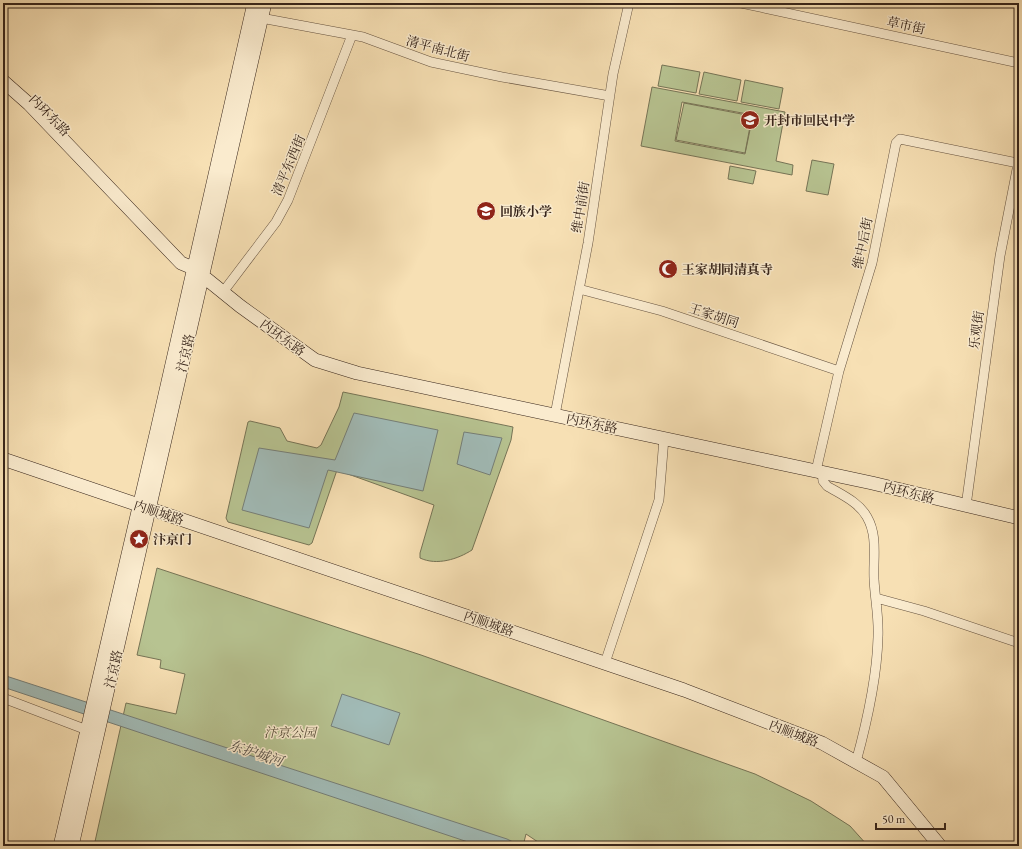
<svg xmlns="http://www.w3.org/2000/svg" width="1022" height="849" font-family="'EB Garamond','Noto Serif SC',serif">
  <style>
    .green { fill: #b7c391; stroke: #767456; fill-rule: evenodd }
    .water { fill: #a1bbb7; stroke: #767f78 }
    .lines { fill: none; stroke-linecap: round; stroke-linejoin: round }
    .street-casing { stroke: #665340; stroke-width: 10 }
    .secondary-casing { stroke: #36241a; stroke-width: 14 }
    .street { stroke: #faebce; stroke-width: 9 }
    .secondary { stroke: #faebce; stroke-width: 13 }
    .labels { text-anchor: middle; stroke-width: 3; stroke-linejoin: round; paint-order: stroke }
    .street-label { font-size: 13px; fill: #36241a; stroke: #faebce }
    .poi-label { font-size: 13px; font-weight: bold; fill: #36241a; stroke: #faebce; text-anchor: start }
    .park-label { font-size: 13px; font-style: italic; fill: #564c38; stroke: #faebce }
    .water-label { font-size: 14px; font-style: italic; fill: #565149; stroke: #faebce }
  </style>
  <rect width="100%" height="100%" fill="#f7e0b4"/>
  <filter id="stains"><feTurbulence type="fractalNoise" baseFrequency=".005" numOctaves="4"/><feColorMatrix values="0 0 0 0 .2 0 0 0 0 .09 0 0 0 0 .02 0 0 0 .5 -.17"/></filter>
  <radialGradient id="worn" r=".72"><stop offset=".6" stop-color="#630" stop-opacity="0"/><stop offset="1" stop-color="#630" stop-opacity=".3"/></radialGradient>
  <path class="green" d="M662,65l38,7 -4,21 -38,-7z
    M704,72l37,8 -4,21 -38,-7z
    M745,80l38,8 -4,21 -38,-7z
    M652,87l133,25 -9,49 17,4 -1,10 -151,-29zM682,102l71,13 -8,39 -70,-13z
    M684,103l68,13 -7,37 -69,-13z
    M812,160l22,4 -6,31 -22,-4z
    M730,166l26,5 -3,13 -25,-5z
    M343,392l170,35 -2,13 -39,110c-14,9 -35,16 -52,8v-5l14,-48 -97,-35 -25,73 -3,2 -81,-23 -2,-4 22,-96 2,-1 30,7 7,13 30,7 4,-3 18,-38z
    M157,568l264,87 334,119 56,27 39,25 18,20h-324l-18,-12 -3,12h-429l32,-143 50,11 9,-40 -25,-6 1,-8 -24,-5z"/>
  <path class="water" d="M354,413l84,17 -15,61 -95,-21 -19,58 -67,-18 17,-62 76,12z
    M464,432l38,6 -12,37 -33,-11z
    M3,675l504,164 14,7h-41l-477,-159z
    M342,694l58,19 -11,32 -58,-19z"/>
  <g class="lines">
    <defs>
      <path id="street" d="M741,3l278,60
        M261,18l102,19 68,25 71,15 108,19
        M579,289l83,22 177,60
        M223,292l53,-70 12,-22 64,-165
        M555,415l33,-172 25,-169 16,-71
        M816,471l23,-100 33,-108 24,-120 4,-4 118,24
        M822,472l1,9 4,5c13,8 32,16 40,31 11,19 6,41 7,62 1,20 5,38 4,58 -1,41 -11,85 -22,125
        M966,506l34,-250 19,-97
        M876,598l48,13 95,32
        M605,663l54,-163 5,-62
        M3,698l84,32"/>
      <path id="secondary" d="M3,81l26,23 152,159 12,5 47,38 75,54 42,13 515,110 147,35
        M3,459l681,231 138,53 61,34 57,69
        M60,846l97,-416 97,-427
        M72,846l193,-843"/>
    </defs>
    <use href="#street" class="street-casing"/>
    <use href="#secondary" class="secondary-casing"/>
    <use href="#street" class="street"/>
    <use href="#secondary" class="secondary"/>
  </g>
  <defs>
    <symbol id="school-disc" viewBox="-11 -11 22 22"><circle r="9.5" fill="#8f2418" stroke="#faebce"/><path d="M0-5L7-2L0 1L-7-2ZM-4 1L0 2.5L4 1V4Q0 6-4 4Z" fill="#fff"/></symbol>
    <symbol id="mosque-disc" viewBox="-11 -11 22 22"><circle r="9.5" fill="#8f2418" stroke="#faebce"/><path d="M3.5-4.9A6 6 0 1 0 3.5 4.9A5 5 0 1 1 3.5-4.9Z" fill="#fff"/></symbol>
    <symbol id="sight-disc" viewBox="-11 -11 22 22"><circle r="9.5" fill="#8f2418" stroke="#faebce"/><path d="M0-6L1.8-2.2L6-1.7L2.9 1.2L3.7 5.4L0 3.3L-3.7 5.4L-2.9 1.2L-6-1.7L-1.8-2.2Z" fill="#fff"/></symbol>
  </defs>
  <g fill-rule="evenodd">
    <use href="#school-disc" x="739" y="109" width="22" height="22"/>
    <use href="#school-disc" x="475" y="200" width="22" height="22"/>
    <use href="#mosque-disc" x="657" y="258" width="22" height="22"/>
    <use href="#sight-disc" x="128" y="528" width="22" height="22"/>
  </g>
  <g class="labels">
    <g class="street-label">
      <text transform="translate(906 25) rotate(12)" y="5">草市街</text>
      <text transform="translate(438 48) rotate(15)" y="5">清平南北街</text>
      <text transform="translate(50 115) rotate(46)" y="5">内环东路</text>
      <text transform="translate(288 165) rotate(-67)" y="5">清平东西街</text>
      <text transform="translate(580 207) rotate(-81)" y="5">维中前街</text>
      <text transform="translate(862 243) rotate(-78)" y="5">维中后街</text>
      <text transform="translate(714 315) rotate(18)" y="5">王家胡同</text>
      <text transform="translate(976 330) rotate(-82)" y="5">乐观街</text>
      <text transform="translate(283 337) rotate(36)" y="5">内环东路</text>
      <text transform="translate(185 353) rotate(-77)" y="5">汴京路</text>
      <text transform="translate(592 423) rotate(12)" y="5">内环东路</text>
      <text transform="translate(909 492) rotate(14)" y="5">内环东路</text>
      <text transform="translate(159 512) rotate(18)" y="5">内顺城路</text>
      <text transform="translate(489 623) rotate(19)" y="5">内顺城路</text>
      <text transform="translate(113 669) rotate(-77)" y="5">汴京路</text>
      <text transform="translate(794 733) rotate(21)" y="5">内顺城路</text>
    </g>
    <g class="poi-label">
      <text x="764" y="125">开封市回民中学</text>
      <text x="500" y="216">回族小学</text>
      <text x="682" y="274">王家胡同清真寺</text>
      <text x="153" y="544">汴京门</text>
    </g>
    <g class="park-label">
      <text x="290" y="737">汴京公园</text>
    </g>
    <g class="water-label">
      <text transform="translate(256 753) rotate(18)" y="5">东护城河</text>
    </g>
  </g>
  <rect width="1022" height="849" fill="none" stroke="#f7e0b4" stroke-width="16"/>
  <rect x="4" y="4" width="1014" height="841" fill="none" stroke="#36241a" stroke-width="2"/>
  <rect x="8" y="8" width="1006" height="833" fill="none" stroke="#36241a"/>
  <path d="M876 823v6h69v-6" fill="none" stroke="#36241a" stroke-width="2"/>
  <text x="882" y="823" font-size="12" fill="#36241a" stroke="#faebce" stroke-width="3" paint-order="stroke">50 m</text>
  <rect width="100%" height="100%" filter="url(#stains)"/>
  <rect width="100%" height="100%" fill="url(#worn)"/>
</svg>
